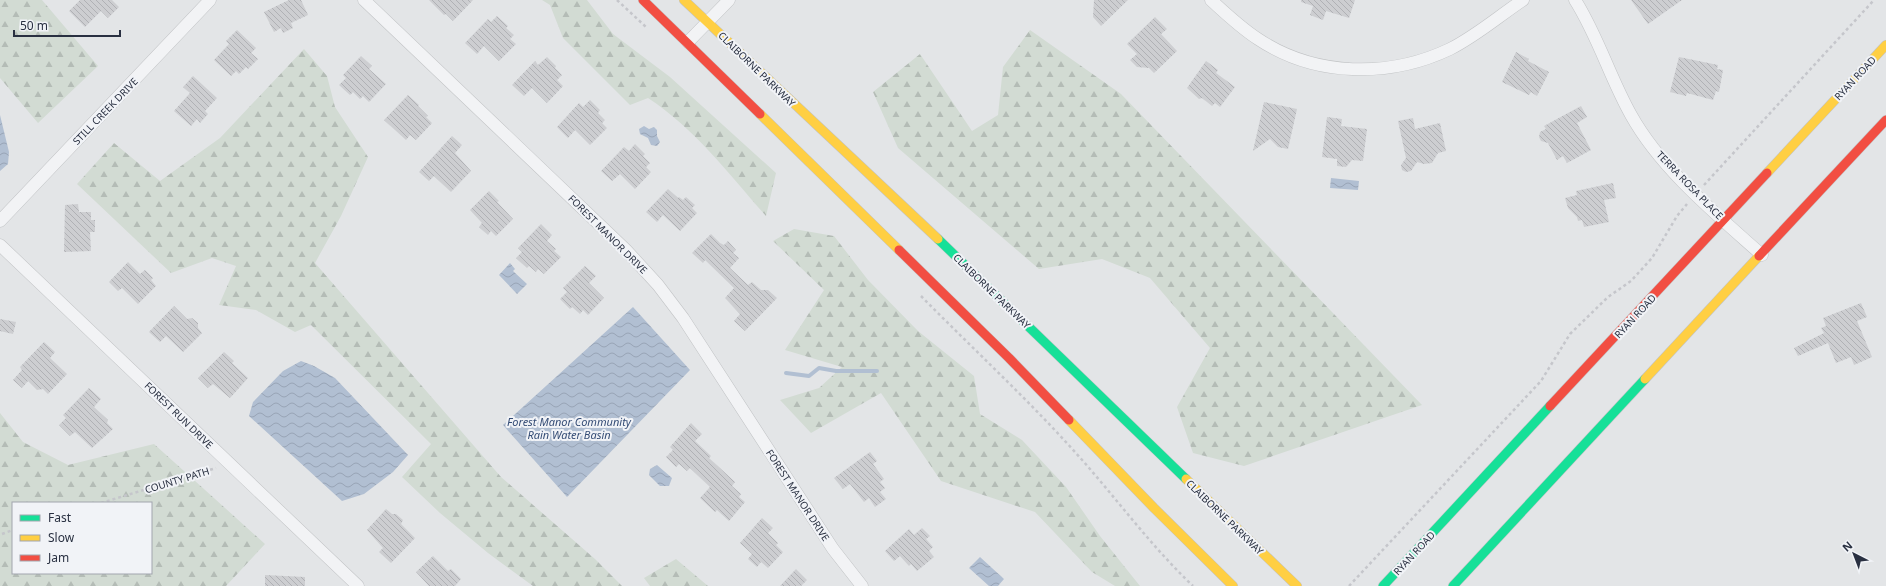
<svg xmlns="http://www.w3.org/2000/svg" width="1886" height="586" font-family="'Noto Sans',sans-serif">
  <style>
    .forest { fill: url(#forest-firs); fill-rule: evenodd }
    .water { fill: url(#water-waves) }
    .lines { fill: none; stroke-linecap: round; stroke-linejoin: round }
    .stream { stroke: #b1bfd2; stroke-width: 4 }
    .building { fill: url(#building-back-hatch) }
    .street-casing { stroke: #c1c3c5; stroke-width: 13 }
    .fast-casing { stroke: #c1c3c5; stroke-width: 10 }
    .slow-casing { stroke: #c1c3c5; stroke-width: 10 }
    .jam-casing { stroke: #c1c3c5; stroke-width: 10 }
    .path { stroke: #c5c6cb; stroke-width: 2.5; stroke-dasharray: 3 3; stroke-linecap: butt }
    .street { stroke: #f2f3f5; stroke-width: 12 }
    .fast { stroke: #16e098; stroke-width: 9 }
    .slow { stroke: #ffcf43; stroke-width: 9 }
    .jam { stroke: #f24e42; stroke-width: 9 }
    .labels { text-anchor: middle; stroke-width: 4; stroke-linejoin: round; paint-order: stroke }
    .street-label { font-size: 10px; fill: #293041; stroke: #f1f3f7 }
    .water-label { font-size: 11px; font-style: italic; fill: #344c75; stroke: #f1f3f7 }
  </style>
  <defs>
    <pattern id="forest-firs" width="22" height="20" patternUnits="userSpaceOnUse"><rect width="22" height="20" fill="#d2dbd3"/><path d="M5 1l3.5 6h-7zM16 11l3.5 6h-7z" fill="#b4bcb6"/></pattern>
    <pattern id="water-waves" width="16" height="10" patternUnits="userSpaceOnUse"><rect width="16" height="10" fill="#b1bfd2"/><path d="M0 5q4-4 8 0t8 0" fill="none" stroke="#98a4b6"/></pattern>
    <pattern id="building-back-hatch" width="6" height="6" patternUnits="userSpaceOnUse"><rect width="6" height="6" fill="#cdced1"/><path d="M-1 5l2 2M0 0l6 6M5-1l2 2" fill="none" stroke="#b0b1b5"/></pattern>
  </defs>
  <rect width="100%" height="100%" fill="#e3e5e7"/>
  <path class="forest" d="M0,0h42l56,66 -60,57 -38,-45z
    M542,0h45l26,34 57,43 106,96 -10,43c-37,-42 -71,-87 -118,-118l-18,7 -67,-67 -13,-33z
    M1030,30l91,64 301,311 -178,61 -51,-13 -16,-46 33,-59 -60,-70 -48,-19 -63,10 -141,-121 -25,-56 47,-38 52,77 26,-16 5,-48z
    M304,49l23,27 8,31 33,50 -27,59 -26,47 186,214 94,82 27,27h-89l-45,-33 -48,-40 -38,-36 29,-33 -120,-119 -16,7 -39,-22 -37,-5 17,-39 -24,-8 -41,15 -94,-89 37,-41 46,38 60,-43z
    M794,229l40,7 34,44 50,51 56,45 6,38 42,26 44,47 34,49 40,50h-25l-23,-14 -57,-60 -94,-31 -60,-88 -70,40 -31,-33 39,-12 23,-21 -57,-17 39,-60 -51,-49z
    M0,413l23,29 45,23 86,-21 111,100 -39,42h-226zM13,503h138v70h-138z
    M676,559l32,27h-58l-6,-8z"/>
  <path class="water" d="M0,115l9,37 -1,12 -8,7z
    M644,126l5,3 5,-2 3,3v6l3,6 -3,4 -6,-1 -3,-7 -8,-4 -1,-5z
    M1331,178l28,3 -1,9 -28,-2z
    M510,263l5,6 -2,2 14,13 -10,10 -18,-19z
    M633,307l57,63 -123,127 -64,-72z
    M301,361l13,5 21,12 73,77 -15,17 -29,22 -22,7 -93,-85 4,-14 30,-31z
    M657,465l15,13 -3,8h-9l-11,-11 1,-6z
    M980,557l24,22 -6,7h-9l-20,-18z"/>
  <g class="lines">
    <path class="stream" d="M786,373l23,3 10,-8 17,3h41"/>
  </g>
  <path class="building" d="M80,0h32l7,7 -11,11 -7,-7 -16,16 -16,-16z
    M289,0h12l7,15 -17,8 2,5 -10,5 -2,-5 -7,4 -10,-20z
    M429,0h44l-20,21 -7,-7 -2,1z
    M1094,0h34l-27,26 -8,-9z
    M1301,0h54l-6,18 -23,-7 -3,9 -13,-5 3,-9 -12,-4z
    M1631,0h51l-34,24z
    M497,16l11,10 -2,2 8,7 -4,4 6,5 -17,17 -15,-15 -7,8 -12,-11 23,-24 3,3z
    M1155,17l12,12 -6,5 16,17 -23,22 -5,-5 -12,-1 -7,-7 7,-6 -10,-10z
    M237,30l19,18 -5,5 7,6 -10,10 -2,-2 -7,7 -3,-3 -5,5 -17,-16 15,-16 -3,-3z
    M1516,52l13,7 -1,2 21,11 -12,24 -6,-4 -2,3 -27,-13z
    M361,56l11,10 -3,3 17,15 -17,18 -6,-6 -3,3 -7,-7 -3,3 -11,-10 7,-7 -3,-3z
    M547,57l9,9 -1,2 7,7 -5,5 6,6 -16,17 -15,-15 -8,8 -12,-11 23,-24 3,4z
    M1679,57l39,8 -1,4 6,1 -4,22 -3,-1 -3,9 -26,-7 -1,3 -16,-4z
    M1206,61l12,9 -2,3 19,14 -15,20 -5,-4 -3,3 -10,-8 -3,1 -12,-11z
    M193,76l24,22 -12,13 3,3 -8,9 -3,-4 -6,7 -17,-15 16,-18 -7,-6z
    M408,95l11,10 -1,1 10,10 -2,1 6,6 -16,17 -6,-5 -4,5 -22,-20z
    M590,100l10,10 -2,3 7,7 -3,3 5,5 -17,17 -15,-15 -7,8 -11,-11 22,-24 4,4z
    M1264,102l33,7 -9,40 -10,-2 -8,-8 -17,12z
    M1581,106l6,11 -10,6 14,27 -24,13 -4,-7 -6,4 -9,-17 -7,-2 -2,-4 1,-5 6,-3 -2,-3z
    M1327,117l15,2 -1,7 26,3 -4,32 -11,-1 -6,7 -9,-1v-7l-15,-2z
    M1413,118l2,11 25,-6 6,28 -8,2 -6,10 -8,1 -7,-2 -6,9 -5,1 -4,-2 -1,-5 5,-7 -8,-37z
    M452,136l10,9 -7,8 16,18 -20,21 -17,-16 -5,5 -10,-9z
    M635,144l10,10 -2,2 7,7 -4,4 5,5 -16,17 -15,-15 -8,7 -11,-10 23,-24 5,4z
    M1613,183l3,15 -12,2 5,22 -25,5 -2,-7 -4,1 -1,-4 -9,-9 -3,-10 12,-3 -1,-4z
    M668,189l10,9 1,-1 4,3 3,-3 9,8 -3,3 5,5 -17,18 -17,-16 -6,7 -11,-10z
    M489,191l10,10 -2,1 16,17 -17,17 -5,-5 -3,4 -9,-8 3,-4 -12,-13z
    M78,204l1,8h12v8h4v12h-5l1,19 -27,1 1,-47z
    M541,224l11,11 -5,6 9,8 -2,2 7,6 -17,17 -6,-5 -2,3 -7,-6 -2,2 -11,-10 6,-6 -4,-4z
    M711,234l9,9 4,2 4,-4 8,9 -3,3 6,5 -9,10 18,17 4,-3 9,8h7l9,8 -32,33 -11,-10 6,-7 -15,-16 9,-10 -29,-28 -2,3 -11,-10z
    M128,262l12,12 5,-4 8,8 -2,2 5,6 -18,18 -16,-16 -4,3 -9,-9z
    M585,266l11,10 -7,7 15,15 -16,17 -5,-5 -3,4 -8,-7 -2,2 -10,-10 7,-7 -4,-4z
    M1861,303l6,14 -10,4 15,36 -18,8 -3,-8 -15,6 -8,-20 -30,13 -4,-8 30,-15 -3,-5 5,-2 -3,-8z
    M174,306l13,13 5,-1 6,5v5l4,5 -19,19 -17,-16 -6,6 -11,-10z
    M0,319l16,3 -3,12 -13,-3z
    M44,342l11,10 -5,6 17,16 -19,20 -5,-5 -6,1 -9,-9 -6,7 -9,-8 9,-10 -2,-3z
    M224,352l10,9 -2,2 16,15 -18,20 -17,-14 -5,4 -10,-10z
    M89,388l12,11 -7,8 14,13 -1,3 6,6 -21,19 -17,-16 -5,4 -11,-11 7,-7 -3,-3z
    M691,423l11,11 -7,7 16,15 -2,2 26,24 -3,4 9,8 -2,3 6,5 -16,19 -12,-11 -2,2 -15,-14 10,-11 -20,-19 -3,3 -8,-7 -3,3 -10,-10 7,-7 -3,-3z
    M870,452l7,9 -4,3 11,15 -4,3 5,6 -5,4 6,7 -11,8 -6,-9 -5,4 -14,-18 -7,5 -9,-11z
    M386,509l6,5h4l7,6 -2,4 14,14 -24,25 -12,-11 4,-4 -16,-18z
    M762,518l11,10 -5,5 10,10 -2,2 7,7 -15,16 -7,-6 -4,5 -9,-8 4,-5 -12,-11z
    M922,528l8,8 -4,3 7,8 -4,4 5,6 -17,14 -6,-7 -2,2 -9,-10 -6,5 -9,-10 24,-22 5,6z
    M433,556l15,15 3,-2 10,10 -6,7h-26l-13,-14z
    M796,569l11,11 -6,6h-21z
    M265,575l40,2v9h-40z"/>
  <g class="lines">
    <defs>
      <path id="street" d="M364,0l262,250 32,35 25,33 150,231 29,37
        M1211,0c15,14 30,28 47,39 57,38 131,39 192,10 26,-13 49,-33 73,-49
        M1575,0c23,36 35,78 56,115 30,54 85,99 131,140
        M688,42l41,-42
        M0,221l210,-221
        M0,245l358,341"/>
      <path id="fast" d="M938,239l248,240
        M1383,586l167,-180
        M1453,586l192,-207"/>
      <path id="slow" d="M684,0l254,239
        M760,114l139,136
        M1767,173l119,-128
        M1645,379l114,-123
        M1069,420l85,88 79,78
        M1186,479l111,107"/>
      <path id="jam" d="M643,0l117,114
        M899,250l110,108 60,62
        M1759,256l127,-136
        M1550,406l217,-233"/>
    </defs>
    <use href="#street" class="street-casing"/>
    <use href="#fast" class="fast-casing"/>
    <use href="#slow" class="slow-casing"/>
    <use href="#jam" class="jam-casing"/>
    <path class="path" d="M617,0l29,27
      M1704,185l170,-185
      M921,296c54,55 111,107 162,165 36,41 70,87 110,125
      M101,503l115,-35
      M2,534l11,-4
      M1349,586l192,-205 29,-47 38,-37 23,-16 21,-23 25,-42 10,-12"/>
    <use href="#street" class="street"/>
    <use href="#fast" class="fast"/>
    <use href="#slow" class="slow"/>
    <use href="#jam" class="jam"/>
  </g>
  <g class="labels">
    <g class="street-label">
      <text transform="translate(757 69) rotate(44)" y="4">CLAIBORNE PARKWAY</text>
      <text transform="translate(1855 78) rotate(-47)" y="4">RYAN ROAD</text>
      <text transform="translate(105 111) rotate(-46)" y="4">STILL CREEK DRIVE</text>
      <text transform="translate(1690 185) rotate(46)" y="4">TERRA ROSA PLACE</text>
      <text transform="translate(608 234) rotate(45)" y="4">FOREST MANOR DRIVE</text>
      <text transform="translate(992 291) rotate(44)" y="4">CLAIBORNE PARKWAY</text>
      <text transform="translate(1635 316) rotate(-47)" y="4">RYAN ROAD</text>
      <text transform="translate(179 415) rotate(44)" y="4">FOREST RUN DRIVE</text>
      <text transform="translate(177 480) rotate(-17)" y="4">COUNTY PATH</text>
      <text transform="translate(798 495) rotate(57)" y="4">FOREST MANOR DRIVE</text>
      <text transform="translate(1225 517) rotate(44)" y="4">CLAIBORNE PARKWAY</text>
      <text transform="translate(1414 553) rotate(-47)" y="4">RYAN ROAD</text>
    </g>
    <g class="water-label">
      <text x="569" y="426">Forest Manor Community<tspan x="569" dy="13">Rain Water Basin</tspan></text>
    </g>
  </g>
  <rect x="12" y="502" width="140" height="72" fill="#f1f3f7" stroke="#a1a5ae"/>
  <rect x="20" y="515" width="20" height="6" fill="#16e098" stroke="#a1a5ae"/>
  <text x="48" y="522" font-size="12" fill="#293041">Fast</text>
  <rect x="20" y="535" width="20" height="6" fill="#ffcf43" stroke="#a1a5ae"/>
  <text x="48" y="542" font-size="12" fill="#293041">Slow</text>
  <rect x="20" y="555" width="20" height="6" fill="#f24e42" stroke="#a1a5ae"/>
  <text x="48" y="562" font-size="12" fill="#293041">Jam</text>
  <g transform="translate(1854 554) rotate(318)" stroke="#f1f3f7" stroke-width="3" paint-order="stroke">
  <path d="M0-3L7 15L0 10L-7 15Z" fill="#293041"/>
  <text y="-6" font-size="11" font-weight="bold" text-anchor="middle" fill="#293041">N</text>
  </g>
  <path d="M14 30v6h106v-6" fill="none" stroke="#293041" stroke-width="2"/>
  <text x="20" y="30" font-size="12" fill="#293041" stroke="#f1f3f7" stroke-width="3" paint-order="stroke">50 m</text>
</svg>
